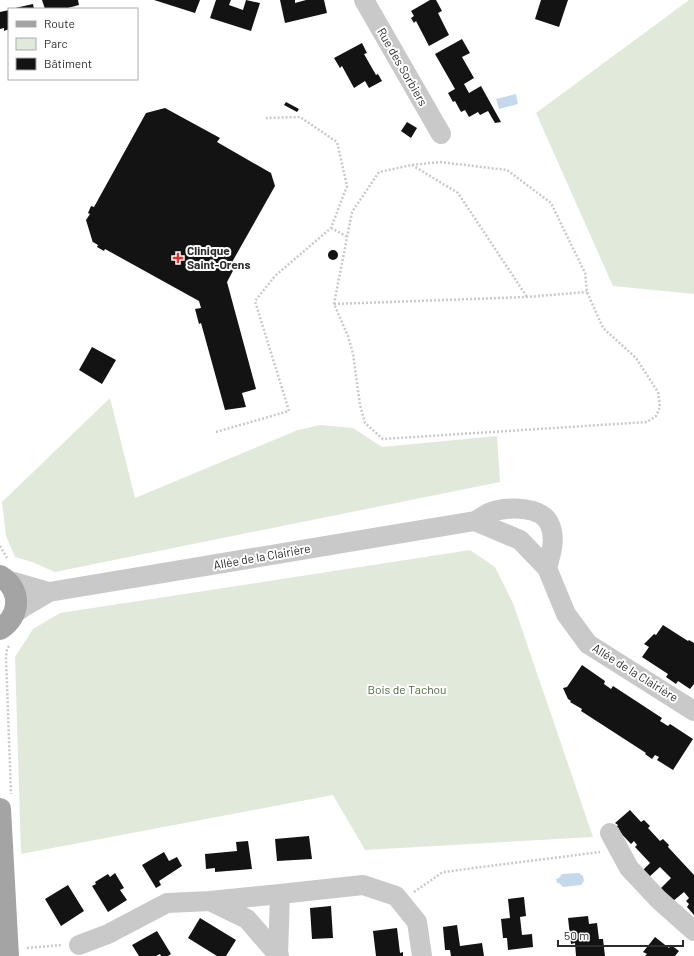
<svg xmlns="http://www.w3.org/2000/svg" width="694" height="956" font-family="Barlow,sans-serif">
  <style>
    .green { fill: #e1eada }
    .water { fill: #c6d9ea }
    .building { fill: #131313 }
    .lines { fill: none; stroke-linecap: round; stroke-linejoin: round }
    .path { stroke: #c9c9c9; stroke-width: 2.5; stroke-dasharray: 2 2; stroke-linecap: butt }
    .street { stroke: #c9c9c9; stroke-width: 20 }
    .primary { stroke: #a4a4a4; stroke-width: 22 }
    .poi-dot { fill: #e03233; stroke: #fff; stroke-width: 1.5 }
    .labels { text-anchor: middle; stroke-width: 4; stroke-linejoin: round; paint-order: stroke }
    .street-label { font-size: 12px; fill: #2c2c2c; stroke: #fff }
    .poi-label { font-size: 12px; font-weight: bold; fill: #2c2c2c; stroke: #fff; text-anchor: start }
    .park-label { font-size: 12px; fill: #4d663b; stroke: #fff }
  </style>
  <rect width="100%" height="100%" fill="#fff"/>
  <path class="green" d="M689,0h5v294l-81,-8 -77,-173z
    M110,398l25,100 163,-68 22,-5 33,3 29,19 115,-11 3,46 -445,90 -23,-10 -17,-5 -9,-21 -4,-34z
    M470,550l25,17 18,36 80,234 -228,13 -32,-55 -312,59 -6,-197 18,-28 27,-16z"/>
  <path class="water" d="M516,94l2,10 -19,5 -3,-10z
    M579,873l4,3 1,5 -3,4 -18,2 -4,-4h-2l-1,-4 3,-1 3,-4z"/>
  <path class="building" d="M42,0h36l1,5 -15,4h-19z
    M154,0h46l-5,13z
    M216,0h15l-2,5 14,5 3,-10 14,3 -9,28 -41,-13z
    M280,0h15v3l11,-3h18l3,13 -42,10z
    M430,0h6l6,11 -4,2 11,22 -20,11 -13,-25 -2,2 -3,-5 3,-2 -3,-5z
    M541,0h27l-9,27 -24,-8z
    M33,4l1,5h-19v-1z
    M9,10v19l-5,2v-3l-4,1v-17z
    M462,39l8,14 -8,4 12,21 -10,6 5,9 12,-7 20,36 -6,1 -7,-12 -8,4 -2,-3 -9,5 -4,-7 -4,2 -6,-11 -2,1 -5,-9 7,-4 -20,-35z
    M362,43l5,10 -3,1 12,21 2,-1 4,7 -13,7 -4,-7 -11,7 -12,-22 -2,2 -6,-10z
    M286,102l13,7 -2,3 -13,-7z
    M165,108l55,30 -3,4 54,31 4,13 -44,78 4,3 -8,15 29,107 -14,4 4,14 -21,3 -24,-87 -2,1 -4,-15 6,-1 -2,-7 -94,-52 -1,2 -7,-4 1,-2 -5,-3v1l-7,-23 4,-6 -2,-1 3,-7 3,1 52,-94z
    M407,122l10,6 -6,10 -10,-7z
    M328 255a5 5 0 1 1 10 0a5 5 0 1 1-10 0Z
    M92,347l24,13 -14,24 -23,-14z
    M663,625l25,16 1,-1 5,3v41l-4,5 -12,-8 -2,3 -10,-7 2,-3 -26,-17 7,-10 -5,-3 10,-10 2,1z
    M582,665l23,16 -1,3 7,5 2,-3 49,32 -2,3 8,5 2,-2 23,15 -20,31 -16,-10 2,-3 -4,-2 -3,4 -7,-5 1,-1 -65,-42 1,-2 -12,-7 1,-1 -3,-2 -5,-11 4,-1z
    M630,810l11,12 3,-2 6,6 -2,2 12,13 3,-2 6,6 -1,2 26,28v40l-7,-8 2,-3 -3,-3 3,-3 -5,-6 -12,10 -12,-13 11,-11 -11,-11 -11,10 -7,-6 8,-8 -15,-16 2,-2 -3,-4 -3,3 -15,-16 2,-3 -3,-2z
    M309,836l3,23 -35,2 -2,-22z
    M248,841l4,28 -37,3v-4l-9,1 -1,-15 32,-3 -1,-9z
    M164,852l5,9 8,-4 5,9 -23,15 2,4 -5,3 -14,-23z
    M115,873l9,15 -4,2 7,10 -19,12 -16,-26 4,-2 -1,-2 13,-8 2,3z
    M68,885l16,26 -23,15 -16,-27z
    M524,897l2,19 -6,1 2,18 10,-1 1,13 -25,3 -1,-12h-4l-2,-19 9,-1 -2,-19z
    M331,906l2,32 -21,1 -2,-31z
    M588,916l1,8 8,-1 2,16h4l2,17h-29l-1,-13 -4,1 -3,-26z
    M200,918l36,22 -10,16h-9l-29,-18z
    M457,925l3,21 22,-3 2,13h-33l-1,-6h-5l-2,-23z
    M397,928l3,25 3,-1v4h-27l-3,-25z
    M157,931l14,23 -3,2h-7l-1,-2 -4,2h-17l-7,-11z
    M655,937l14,11 2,-3 8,6 -4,5h-30l2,-2 -4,-2z"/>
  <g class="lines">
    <path class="path" d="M440,162l67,8 44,33 34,70 2,19 16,36 33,30 22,34 2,15 -4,9 -9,6 -264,17 -18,-16 -5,-18 -7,-51 -5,-18 -14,-32 18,-92 27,-40 33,-7z
      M412,165l46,28 69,104
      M331,228l17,9
      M334,304l193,-7 60,-5
      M216,432l73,-21 -34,-110 20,-25 56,-48 16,-42 -10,-44 -37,-25 -34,1
      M0,546l7,12
      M9,646l-2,3 -1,8 5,137
      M414,892l29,-20 157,-20
      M27,948l35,-3"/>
    <path class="street" d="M364,0l77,134
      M475,521l45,19 27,28 19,46 22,30 106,67
      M7,580l42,12
      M14,614l11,-8 24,-14 426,-71c6,-3 13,-9 19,-10 16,-4 49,-5 56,14 6,14 1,29 -3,43
      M610,833l19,35 29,31 36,32
      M210,901l70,-7
      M79,945l29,-11 59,-31 43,-2 37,18 32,37
      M278,955l2,-61 83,-9 33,11 21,26 5,34"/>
    <path class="primary" d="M0,576c22,13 21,40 0,53
      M0,809l8,147"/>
  </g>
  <path class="poi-dot" d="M176 252h4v4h4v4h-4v4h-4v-4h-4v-4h4z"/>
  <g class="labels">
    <g class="street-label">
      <text transform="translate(402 67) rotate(60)" y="4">Rue des Sorbiers</text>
      <text transform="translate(262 557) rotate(-10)" y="4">Allée de la Clairière</text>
      <text transform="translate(635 673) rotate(32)" y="4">Allée de la Clairière</text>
    </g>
    <g class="poi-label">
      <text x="187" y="255">Clinique<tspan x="187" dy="14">Saint-Orens</tspan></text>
    </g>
    <g class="park-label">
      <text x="407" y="694">Bois de Tachou</text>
    </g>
  </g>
  <rect x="8" y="8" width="130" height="72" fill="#ffffff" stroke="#ababab"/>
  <rect x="16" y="21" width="20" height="6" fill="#a4a4a4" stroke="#ababab"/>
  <text x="44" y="28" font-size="12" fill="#2c2c2c">Route</text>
  <rect x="16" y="38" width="20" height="12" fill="#e1eada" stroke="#ababab"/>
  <text x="44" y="48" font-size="12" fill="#2c2c2c">Parc</text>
  <rect x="16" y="58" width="20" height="12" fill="#131313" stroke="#ababab"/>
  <text x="44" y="68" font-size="12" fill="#2c2c2c">Bâtiment</text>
  <path d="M558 940v6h125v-6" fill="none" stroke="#2c2c2c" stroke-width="2"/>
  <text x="564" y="940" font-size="12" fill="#2c2c2c" stroke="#ffffff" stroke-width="3" paint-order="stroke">50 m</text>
</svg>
